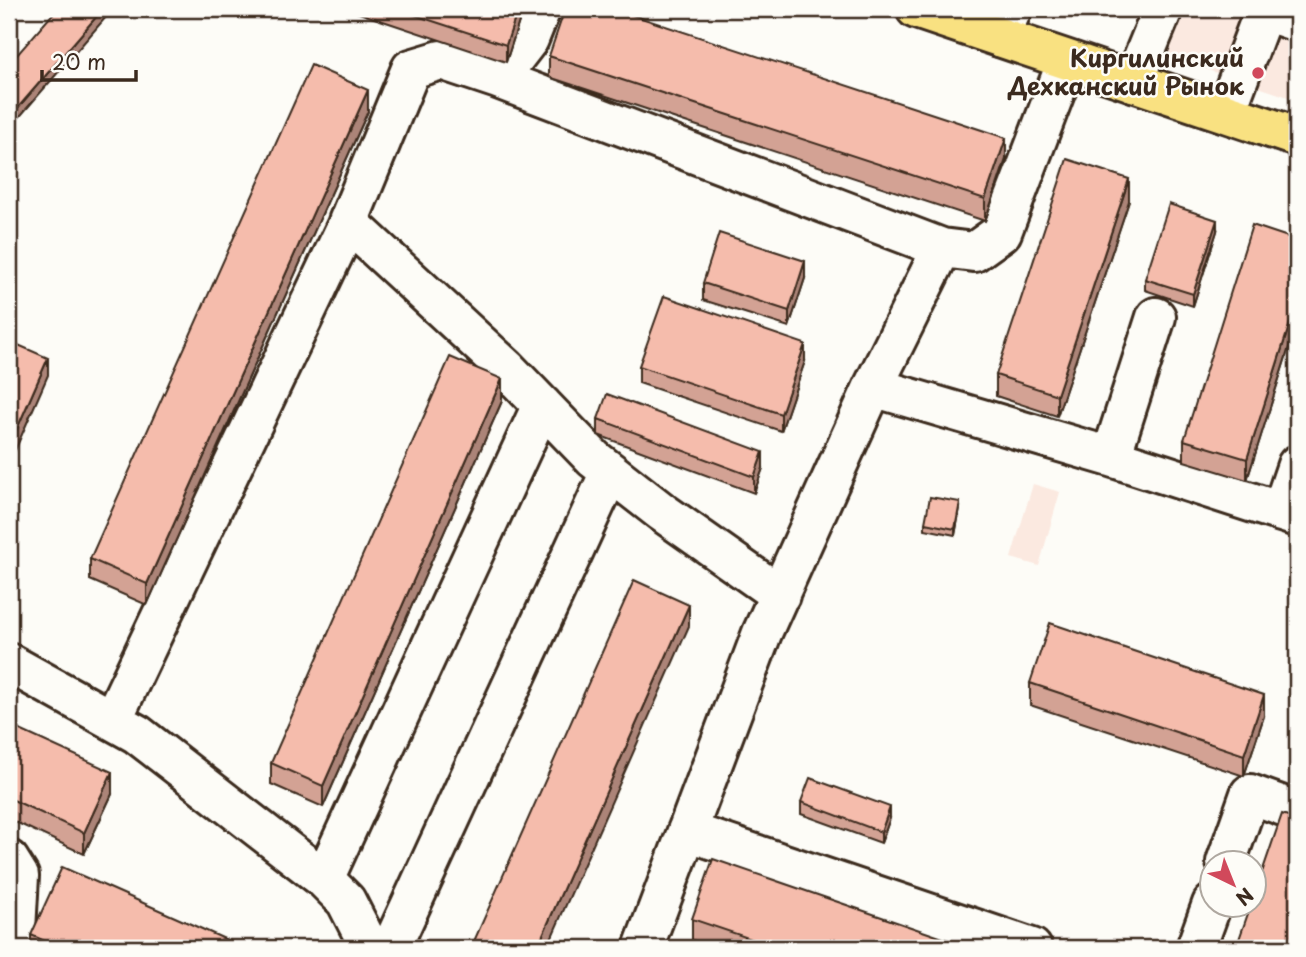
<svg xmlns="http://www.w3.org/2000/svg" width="1306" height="957" font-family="'Playpen Sans',sans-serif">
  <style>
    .built { fill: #fbe9e0 }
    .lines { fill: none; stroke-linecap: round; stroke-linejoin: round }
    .minor-casing { stroke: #3b2a1e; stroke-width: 44 }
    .major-casing { stroke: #3b2a1e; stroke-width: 44 }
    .minor { stroke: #fdfcf7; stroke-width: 38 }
    .major { stroke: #f9e181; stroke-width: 38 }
    .wall { fill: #d3a294; stroke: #3b2a1e; stroke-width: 2 }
    .shaded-wall { fill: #ac8478; stroke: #3b2a1e; stroke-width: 2 }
    .building { fill: #f5bcac; stroke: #3b2a1e; stroke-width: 2 }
    .poi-dot { fill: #d1495b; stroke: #fdfcf7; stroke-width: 2.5 }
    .labels { text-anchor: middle; stroke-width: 5; stroke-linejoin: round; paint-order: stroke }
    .poi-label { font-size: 24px; font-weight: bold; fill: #3b2a1e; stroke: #fdfcf7; text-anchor: end }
  </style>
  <rect width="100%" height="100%" fill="#fdfcf7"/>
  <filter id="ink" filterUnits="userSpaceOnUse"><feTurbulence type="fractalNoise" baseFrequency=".0143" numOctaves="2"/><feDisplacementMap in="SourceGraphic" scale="14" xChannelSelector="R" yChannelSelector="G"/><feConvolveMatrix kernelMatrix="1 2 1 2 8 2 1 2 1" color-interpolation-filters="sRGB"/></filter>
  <g filter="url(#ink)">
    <path class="built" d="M1152,9h145v91l-158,-53z
      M1033,484l27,8 -21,74 -28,-8z"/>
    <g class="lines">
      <defs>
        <path id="minor" d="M541,9l-12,30 -31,40 -57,-19 -30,9 -63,153 159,147 87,90 68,53 118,83
          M1259,9l38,13
          M1000,37l12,-28
          M9,38l25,-29
          M498,79l444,169 32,4 28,-20 65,-171
          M1133,82l30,-73
          M1226,112l38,-101
          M873,387l238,70 186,60
          M1111,457l45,-140
          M1281,512l16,-47
          M9,663l128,71 187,145 22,22 24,47
          M112,720l240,-505
          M687,831l345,117
          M9,860l10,16 -4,72
          M1226,862l24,-68 47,17
          M324,879l218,-474
          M391,948l219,-476
          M643,948l119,-315 111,-246 69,-139
          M1196,948l16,-44"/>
        <path id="major" d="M916,9l381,128"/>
      </defs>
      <use href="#minor" class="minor-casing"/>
      <use href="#major" class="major-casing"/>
      <use href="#minor" class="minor"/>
      <use href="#major" class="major"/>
    </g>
    <path class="wall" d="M350,9h173l-17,53 -156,-52z
      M549,56l457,103 -21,62 -436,-144z
      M368,111l-221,494 -57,-25v-21z
      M1129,201l-72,215 -61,-20v-21z
      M1217,231l-24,75 -48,-16v-11z
      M1297,240v82l-50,158 -63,-19v-21z
      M805,278l-16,49 -86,-27v-17z
      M805,361l-24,70 -142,-48v-17z
      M502,401l-179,406 -52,-23v-21z
      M598,419l165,49 -9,25 -156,-58z
      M960,508l-5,27 -30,-6v-6z
      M1030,683l234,33 -20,60 -214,-71z
      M9,725l103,69 -28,60 -75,-35z
      M801,802l89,16 -9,25 -80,-29z
      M692,919l280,29h-256l-24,-8z
      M31,935l214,13h-214z"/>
    <path class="shaded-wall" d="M103,9h10l-104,120v-11z
      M518,9h5l-17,53v-17z
      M368,90v21l-221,494v-21z
      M1006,138v21l-21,62v-22z
      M1129,179v22l-72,215v-21z
      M1217,220v11l-24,75v-12z
      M805,261v17l-16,49v-16z
      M1297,301v21l-50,158v-21z
      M805,344v17l-24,70v-17z
      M48,358v17l-39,89v-17z
      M502,379v22l-179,406v-21z
      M763,452v16l-9,25v-16z
      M960,502v6l-5,27v-6z
      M689,605v21l-142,322h-10z
      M1264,695v21l-20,60v-21z
      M112,772v22l-28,60v-21z
      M890,807v11l-9,25v-11z"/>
    <path class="building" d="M57,9h46l-94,109v-54z
      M396,9h122l-12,36z
      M565,9h49l392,129 -21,61 -436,-143z
      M311,65l57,25 -221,494 -57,-25z
      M1067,159l62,20 -72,216 -61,-20z
      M1169,204l48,16 -24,74 -48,-15z
      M1252,225l45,15v61l-50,158 -63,-19z
      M719,233l86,28 -16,50 -86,-28z
      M664,296l141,48 -24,70 -142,-48z
      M9,341l39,17 -39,89z
      M450,357l52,22 -179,407 -52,-23z
      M607,394l156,58 -9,25 -156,-58z
      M930,497l30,5 -5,27 -30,-6z
      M634,580l55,25 -152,343h-66z
      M1050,623l214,72 -20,60 -214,-72z
      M9,725l103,47 -28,61 -75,-35z
      M810,778l80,29 -9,25 -80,-30z
      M1282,814l15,5v129h-61l15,-43h3v-9z
      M713,859l259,89h-194l-86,-29z
      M62,867l183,81h-184l-30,-13z"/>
  </g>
  <circle class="poi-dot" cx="1258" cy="73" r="7"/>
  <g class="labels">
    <g class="poi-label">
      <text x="1244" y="67">Киргилинский<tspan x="1244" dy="28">Дехканский Рынок</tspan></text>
    </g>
  </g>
  <rect width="1306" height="957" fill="none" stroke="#fdfcf7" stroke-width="35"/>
  <rect x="18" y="18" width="1271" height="922" fill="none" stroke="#3b2a1e" stroke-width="2.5" filter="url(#ink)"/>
  <g transform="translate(1233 884) rotate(137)"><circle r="33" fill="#fdfcf7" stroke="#afa8a0" stroke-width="2"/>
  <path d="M0-5L12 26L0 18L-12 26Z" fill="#d1495b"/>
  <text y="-10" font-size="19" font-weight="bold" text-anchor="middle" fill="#3b2a1e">N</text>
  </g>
  <path d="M42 70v10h94v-10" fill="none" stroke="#3b2a1e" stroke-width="3.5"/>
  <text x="52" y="70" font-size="21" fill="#3b2a1e" stroke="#fdfcf7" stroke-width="5" paint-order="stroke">20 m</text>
</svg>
